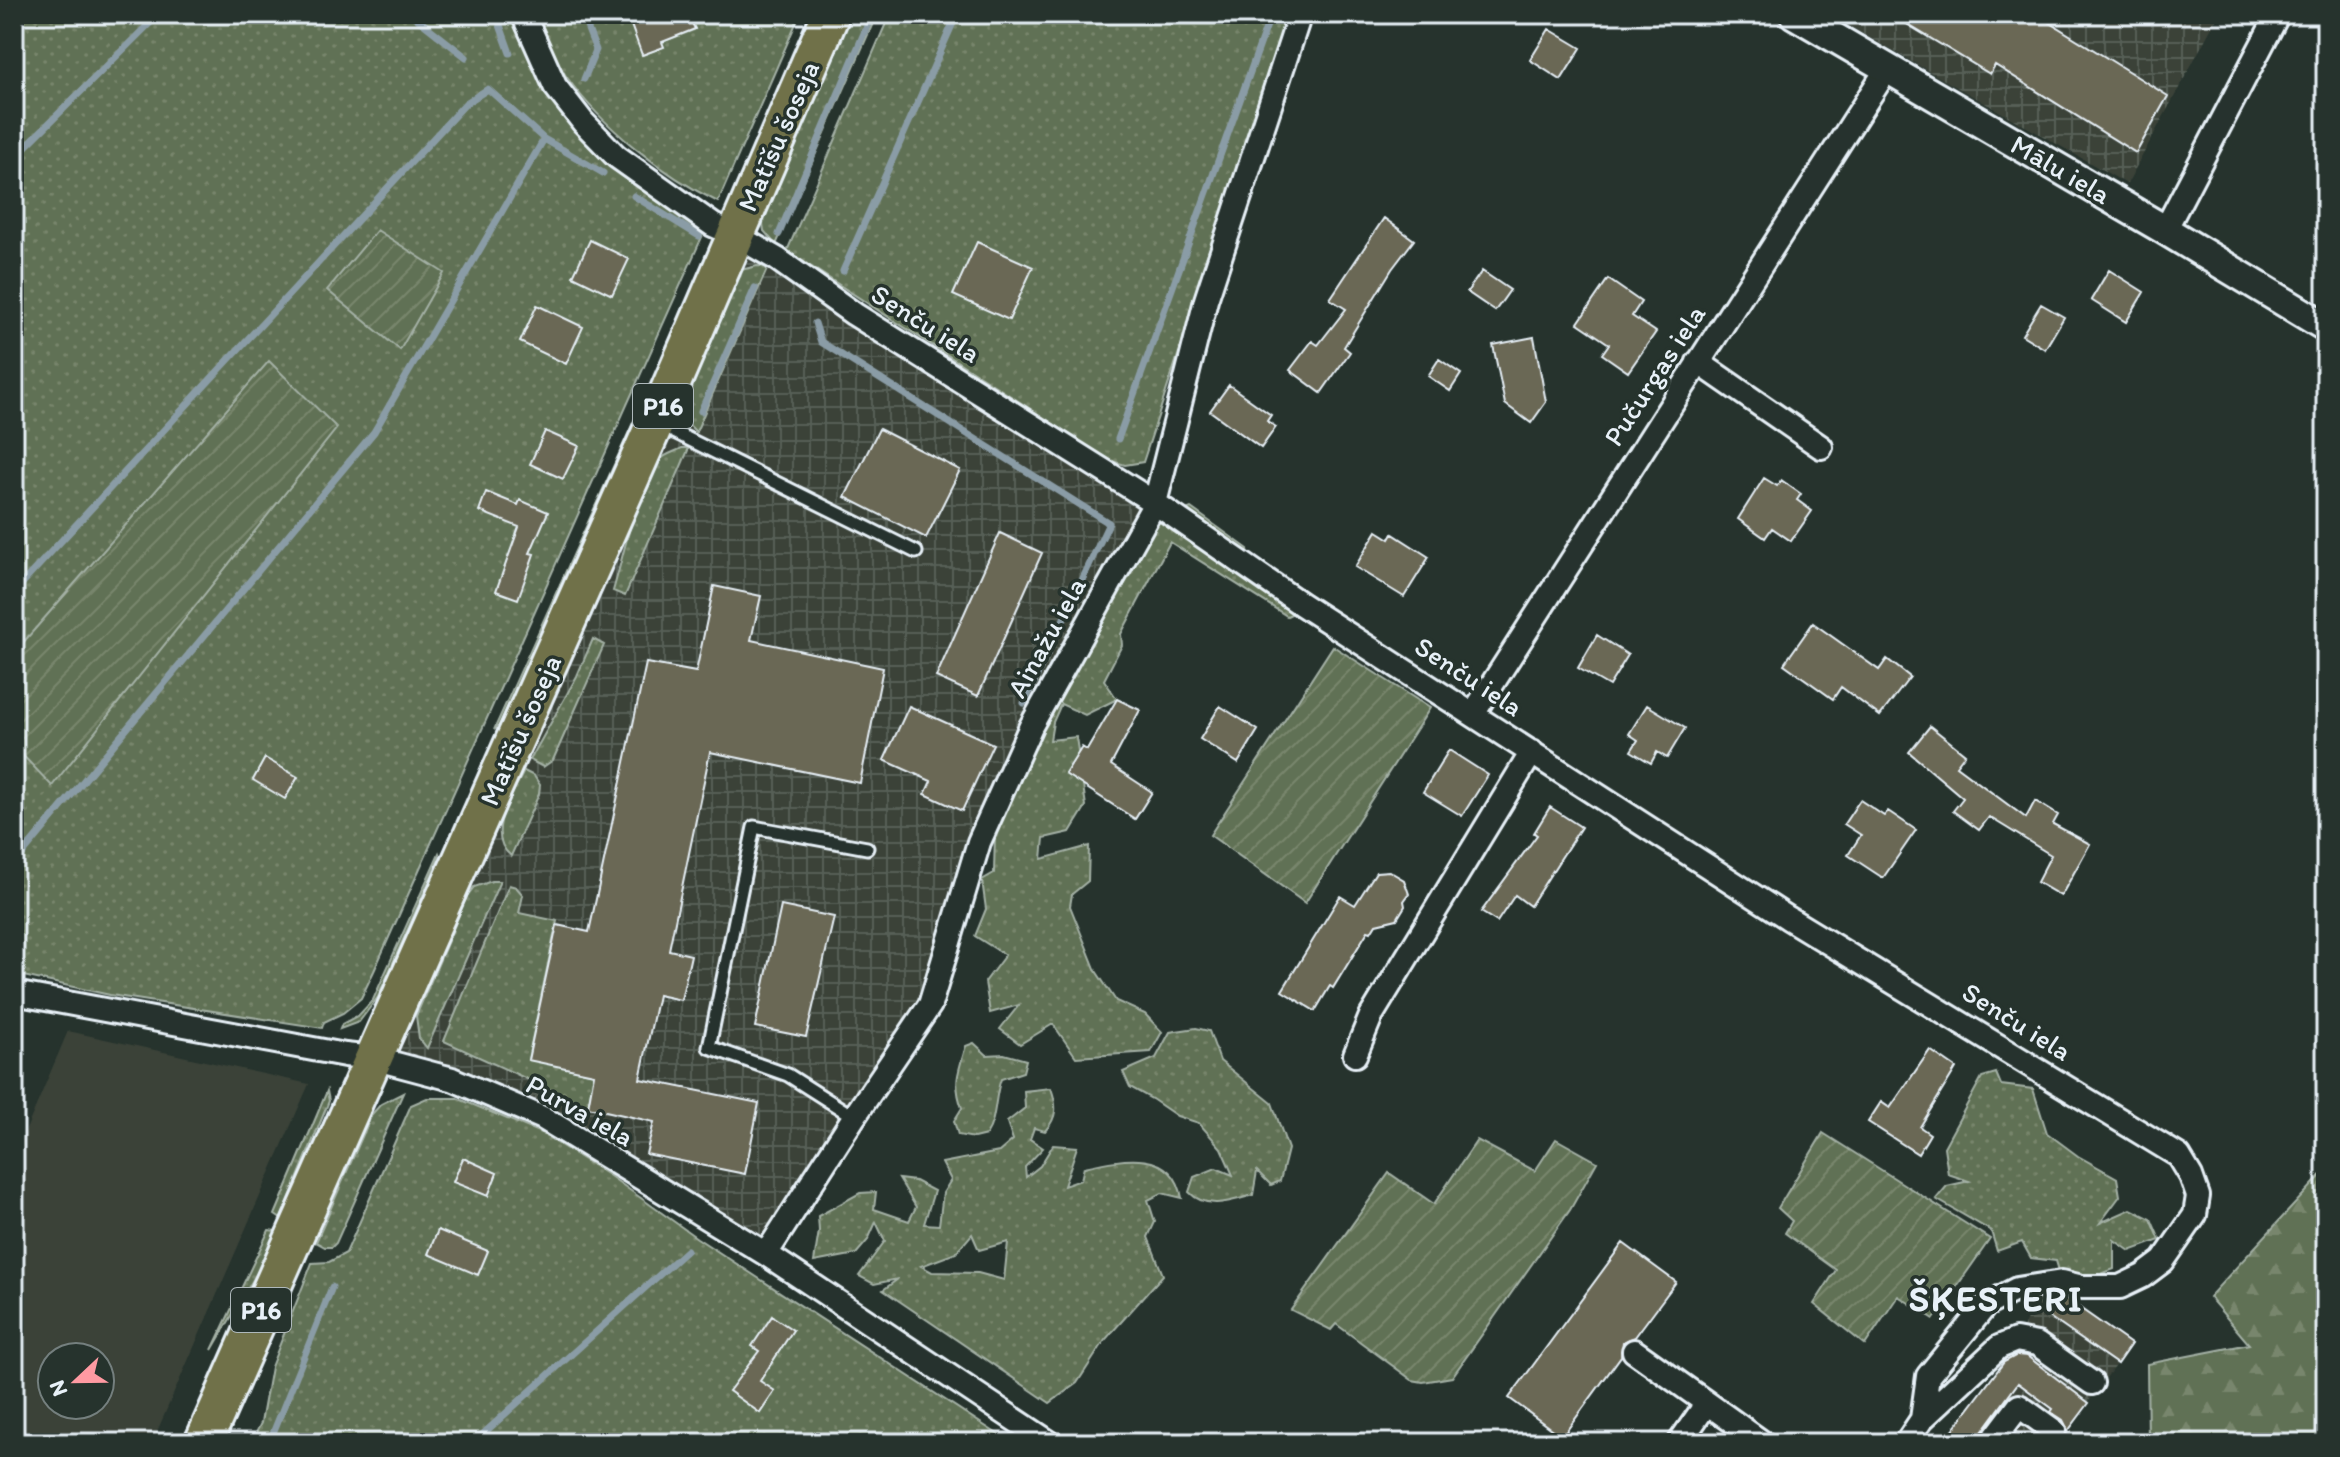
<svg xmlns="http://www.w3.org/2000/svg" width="2340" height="1457" font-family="Itim,sans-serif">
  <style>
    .built { fill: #3b4339; fill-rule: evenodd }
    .industrial { fill: url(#industrial-grid) }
    .grass { fill: url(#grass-dots); stroke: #a4b1a6; stroke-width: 2; fill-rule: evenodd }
    .forest { fill: url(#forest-firs); stroke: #a4b1a6; stroke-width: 2 }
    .garden { fill: url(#garden-furrows); stroke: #a4b1a6; stroke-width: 2 }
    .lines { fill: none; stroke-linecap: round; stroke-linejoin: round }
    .stream { stroke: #8a9ca6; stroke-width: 7 }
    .building { fill: #6b6754; stroke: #e8f1f8; stroke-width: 2 }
    .service-casing { stroke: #e8f1f8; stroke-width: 17 }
    .minor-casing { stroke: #e8f1f8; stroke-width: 28 }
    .tertiary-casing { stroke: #e8f1f8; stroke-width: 34 }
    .primary-casing { stroke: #e8f1f8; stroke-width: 42 }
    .service { stroke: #26332d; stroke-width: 11 }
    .minor { stroke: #26332d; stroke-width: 22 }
    .tertiary { stroke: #26332d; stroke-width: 28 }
    .primary { stroke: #6f714a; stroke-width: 36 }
    .labels { text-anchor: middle; stroke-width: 7; stroke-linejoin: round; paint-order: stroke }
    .shield { fill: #26332d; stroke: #aeb8bb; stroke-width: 2 }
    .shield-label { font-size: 26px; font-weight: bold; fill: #e8f1f8 }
    .street-label { font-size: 28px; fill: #e8f1f8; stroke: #26332d }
    .district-label { font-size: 36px; font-weight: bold; letter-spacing: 2px; fill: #e8f1f8; stroke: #26332d }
  </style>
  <defs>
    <pattern id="industrial-grid" width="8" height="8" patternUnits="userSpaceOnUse" patternTransform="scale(2)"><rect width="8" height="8" fill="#3b4339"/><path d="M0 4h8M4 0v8" fill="none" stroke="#575f56"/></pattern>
    <pattern id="grass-dots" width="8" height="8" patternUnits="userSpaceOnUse" patternTransform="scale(2)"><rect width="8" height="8" fill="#617154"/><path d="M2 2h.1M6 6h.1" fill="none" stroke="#78866d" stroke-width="1.8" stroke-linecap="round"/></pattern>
    <pattern id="forest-firs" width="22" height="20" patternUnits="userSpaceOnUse" patternTransform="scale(2)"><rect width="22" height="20" fill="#617154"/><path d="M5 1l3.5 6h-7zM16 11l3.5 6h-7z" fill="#78866d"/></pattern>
    <pattern id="garden-furrows" width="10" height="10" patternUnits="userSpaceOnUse" patternTransform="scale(2)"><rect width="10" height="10" fill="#617154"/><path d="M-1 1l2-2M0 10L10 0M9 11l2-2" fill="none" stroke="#78866d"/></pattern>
  </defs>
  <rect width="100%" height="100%" fill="#26332d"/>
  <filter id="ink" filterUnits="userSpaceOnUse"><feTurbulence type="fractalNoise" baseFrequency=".0125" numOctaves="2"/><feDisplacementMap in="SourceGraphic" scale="16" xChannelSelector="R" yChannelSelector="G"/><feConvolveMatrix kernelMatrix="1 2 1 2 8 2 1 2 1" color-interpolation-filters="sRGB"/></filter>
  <g filter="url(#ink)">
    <path class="built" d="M68,1031l241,53 -157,359h-138v-285zM52,1357h48v48h-48z"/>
    <path class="industrial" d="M1828,14h391l-92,170z
      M735,235l420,268 -124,223 -101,279 -164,249 -223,-136 -170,-60z
      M2039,1291l14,10 6,-8 72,51 -73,99h-115l72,-96z"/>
    <path class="grass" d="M14,14h502l39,82 151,132 -332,743 -13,27 -18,15 -19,9 -2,6 -212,-33 -96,-21z
      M536,14h91l16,41 20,-8 -1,-5 32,-12 -6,-16h112l-82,188c-55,-27 -117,-76 -152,-126 -13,-19 -21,-41 -30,-62z
      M851,14h26l-101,231 -12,-14 -2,-14z
      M890,14h400l-147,448 -18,3 -16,-5 -322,-209z
      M757,266l11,1 -72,165 -13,-13 -4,-12 56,-128 6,-9z
      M651,383l2,6 -153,336 -6,5z
      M682,448h7l-64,148 -12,-5c10,-33 24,-106 47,-131 5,-6 15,-8 22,-12z
      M1191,508l57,41 4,35 17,9 22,-10 27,18 -31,15 -117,-74 -49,92 1,11 -18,35 13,19 -32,16 -24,-11 -8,18 -3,18 26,-3 10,69 -16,26 -26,6 -2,21 47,-13 -1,35 -16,13 -2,12 26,65 20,30 29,13 17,18 -11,20 -75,5 -23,-33 -33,20 -20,-15 19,-24 -29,8 -5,-31 20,-27 -30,-19 11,-27 -4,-29 12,-7 1,-41 12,-41 128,-262z
      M593,639l11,6 -51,115 -10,7 -13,-7 47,-84z
      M524,771l10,5 6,9 -1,9 -28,62c-27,-22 1,-60 13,-85z
      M439,853l1,3 -62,141 -19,25 -19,7 2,-5 17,-9 14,-15z
      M492,881h8l-73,167 -8,-10 -3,-22 51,-120 7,-9z
      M509,885l7,2 7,8 -4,18 38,8 -29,138 66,15 -6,33 -144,-66z
      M1196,1028l13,3 11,30 52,42 16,46 -8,32 -9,4 -14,-14 -4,24c-21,6 -46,16 -64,-3l5,-15 22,-9 17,7 -12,-27 -22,-25 -22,-7 -25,-17 -22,-12 -7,-15 33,-14 14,-26z
      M974,1043l13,12 17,-1 22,6 -3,12 -22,7c-7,19 -4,40 -15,56l-12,3 -16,-3 -4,-14 8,-13c-9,-25 -4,-36 4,-62z
      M1996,1073l5,12 32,4 14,44 31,23 39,22 3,18 -20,27 31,-14 20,10 9,21 -30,11 -16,-11v29l-23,9 -31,-4 -4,-13 -25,-3 -9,-16 -25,9 -6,-20 -55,-32 11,-13 22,-5 -21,-7 -4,-27 38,-70z
      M1051,1088c6,17 7,29 -6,43l-11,-3 -4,11 13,9 -18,19 1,10 14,-11 13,-21 24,2 -13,39 17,-6 3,-13c37,-8 89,-20 98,31l-20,-5 -14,7 7,22 -7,15 15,38 -58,65 -28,43 -27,20 -167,-113 15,-11 -24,5 -15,-8 26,-35 -9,-19 -8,18 -12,14 -42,8 5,-31 -1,-15 42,-23 16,-1 -2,17 35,12 7,-14 -17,-28 16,2 19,10 -10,33 15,1 4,-32 8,-13 -9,-17 57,-11 14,-12 -6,-18 18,-14 -1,-17zM972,1234l7,16 29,-8 -4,38 -26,-7 -46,-1 -11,-6 35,-13z
      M327,1091l2,10 -48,118 -6,-4z
      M403,1093l-67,150 -4,4h-7l-9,-5 56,-128 9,-10z
      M427,1098h30l84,35 69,43 87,62 314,205h-760l10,-20 10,-56 41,-104 17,-1 17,-9 65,-148z
      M269,1230l7,1 -11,28 -53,91z"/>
    <path class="forest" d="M2326,1170v273h-178l-1,-79 102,-20 -40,-47z"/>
    <path class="garden" d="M377,230l67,43 -44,77 -73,-60z
      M269,361l68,67 -285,358 -38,-40v-93z
      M1333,646l97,62 -125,195 -95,-68z
      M1823,1133l167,106 -56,80 -36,-23 -33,49 -51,-41 22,-34 -51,-37 7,-12 -14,-13z
      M1556,1139l41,23 -27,48 -118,167 -29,5 -11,-2 -76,-56 -5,6 -40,-20 98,-137 45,31 43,-64 58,31z"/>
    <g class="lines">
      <path class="stream" d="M411,14l55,43
        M496,14l14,39
        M582,14l14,36 -12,29
        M14,158l145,-144
        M634,196l65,40
        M779,234l93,-220
        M843,271l114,-257
        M815,323l6,19 288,181 -85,180
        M701,411l54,-123
        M1118,439l153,-425
        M14,592l452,-489 22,-14 56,50 59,34
        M20,857l354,-425 170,-293
        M269,1443l63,-156
        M473,1443l214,-193"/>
    </g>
    <path class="building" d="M627,14h61l7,15 -33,13 2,5 -22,8z
      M1890,14h146l132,82 -32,57 -141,-88 -5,9z
      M1549,29l32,19 -20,32 -31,-20z
      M1384,218l30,22 -22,29 -48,78 6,5 -29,41 -31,-23 22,-29 6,4 28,-36 -16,-10z
      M590,240l39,19 -17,36 -39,-19z
      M977,242l56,25 -24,53 -56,-25z
      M2109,270l35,22 -18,30 -35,-22z
      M1482,271l28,19 -15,21 -28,-19z
      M1608,279l33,23 -9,14 24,16 -28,40 -26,-18 7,-10 -31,-21z
      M2041,304l23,13 -19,32 -23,-14z
      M537,305l46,22 -17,37 -46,-22z
      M1534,337l12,65 -15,21 -26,-19 -12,-59z
      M1439,359l22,15 -11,17 -22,-15z
      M1229,385l42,30 -4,6 9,6 -15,21 -51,-37z
      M879,429l81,41 -34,68 -81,-41z
      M545,431l34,15 -16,33 -33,-15z
      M1764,478l13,8 4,-6 20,14 -4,6 15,11 -21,30 -19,-13 -7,10 -27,-19z
      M486,492l32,13 2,-5 28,12 -18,41 4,1 -16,45 -22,-8 23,-64 -40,-16z
      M1377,531l13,8 3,-5 36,23 -25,40 -49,-30z
      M1000,533l42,20 -64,143 -42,-19z
      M714,586l47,10 -10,44 132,28 -23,115 -150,-31 -41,198 22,5 -10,45 -23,-5 -18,84 119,24 -14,71 -99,-20 8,-32 -66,-15 6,-33 -66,-14 29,-135 32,7 57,-269 50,9z
      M1813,623l66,47 8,-11 23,18 -30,39 -39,-29 -8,12 -49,-35z
      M1597,635l31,20 -19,31 -31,-18z
      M1117,699l23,11 -29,55 41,27 -17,27 -70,-45 17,-27 5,3z
      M1647,705l38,23 -18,30 -10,-6 -6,11 -20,-12 7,-11 -9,-6z
      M909,706l84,38 -31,67 -37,-17 6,-13 -47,-21z
      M1220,706l38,24 -20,33 -38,-24z
      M1930,726l35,28 -9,12 70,52 9,-17 23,14 -5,9 37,20 -29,52 -24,-14 14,-27 -62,-38 -10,13 -26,-19 10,-13 -54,-46z
      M1449,750l39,25 -26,41 -39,-24z
      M265,758l33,19 -13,22 -32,-19z
      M1860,800l24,16 4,-5 28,19 -33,48 -35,-23 13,-20 -17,-11z
      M1550,807l31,20 -51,79 -15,-11 -18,27 -16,-10 56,-77 -3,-2z
      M1389,871l15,9 5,14 -5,7 1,5 -8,13 -21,5 -5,8 -3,-1 -35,57 -3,-2 -15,25 -33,-20 58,-95 15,9 21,-33z
      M781,906l53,11 -28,120 -51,-10z
      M1930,1050l26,18 -36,59 10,7 -12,20 -50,-32 13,-20 9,6z
      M463,1158l34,15 -9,23 -35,-14z
      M438,1230l50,21 -10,24 -50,-21z
      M1623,1243l53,39 -41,55 -12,5 -2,14 -59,81 -53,-39z
      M2056,1297h8l67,47 -14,20 -72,-50z
      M772,1316l21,14 -33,51 15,10 -15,22 -31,-22 30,-40 -7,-5z
      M2017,1355l10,1 62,47 -21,28 -5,-11 -12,-8 2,-3 -35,-26 -44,60h-31l61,-81z"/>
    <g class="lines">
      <defs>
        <path id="service" d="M660,425l256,127
          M854,1117l-66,-42 -79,-28 45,-220 113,21"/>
        <path id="minor" d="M523,14l32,72 28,36 33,34 97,69 22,10 42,24 77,55 301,189 146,101 487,314 391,238 12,20 7,20 -3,19 -32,46 -20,15 -23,11h-38l-20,-5 -45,7 -31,16 -58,71 -6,43
          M2165,230l113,-216
          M1698,362l123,85
          M1473,714l414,-645
          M14,993l331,62 28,3 79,21 91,39 223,136 284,189
          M1355,1055l16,-39 161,-264
          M766,1254l88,-137 76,-112 49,-163 52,-116 124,-223 51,-203 94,-286
          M1634,1351l73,52
          M1679,1443l28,-40 56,40
          M1906,1443l16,-24 77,-72 17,-7 21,4 55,39
          M1991,1443l28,-37 35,25"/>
        <path id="tertiary" d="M1794,14l371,216 161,97"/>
        <path id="primary" d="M203,1443l452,-1020 176,-409"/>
      </defs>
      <use href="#service" class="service-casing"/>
      <use href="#minor" class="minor-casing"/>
      <use href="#tertiary" class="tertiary-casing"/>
      <use href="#primary" class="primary-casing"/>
      <use href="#service" class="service"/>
      <use href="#minor" class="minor"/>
      <use href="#tertiary" class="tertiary"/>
      <use href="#primary" class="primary"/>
    </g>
  </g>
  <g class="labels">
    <g class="shield">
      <rect x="633" y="384" width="60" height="44" rx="6"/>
      <rect x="231" y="1288" width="60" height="44" rx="6"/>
    </g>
    <g class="shield-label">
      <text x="663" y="415">P16</text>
      <text x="261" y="1319">P16</text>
    </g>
    <g class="street-label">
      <text transform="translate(778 136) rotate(-66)" y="10">Matīšu šoseja</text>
      <text transform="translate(2061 169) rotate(30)" y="10">Mālu iela</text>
      <text transform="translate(926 323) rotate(32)" y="10">Senču iela</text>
      <text transform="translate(1654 375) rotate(-57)" y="10">Pučurgas iela</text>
      <text transform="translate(1046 637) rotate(-61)" y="10">Ainažu iela</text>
      <text transform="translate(1469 676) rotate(33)" y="10">Senču iela</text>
      <text transform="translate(520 730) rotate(-66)" y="10">Matīšu šoseja</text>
      <text transform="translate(2017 1021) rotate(32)" y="10">Senču iela</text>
      <text transform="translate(580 1110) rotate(29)" y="10">Purva iela</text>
    </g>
    <g class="district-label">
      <text x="1996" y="1311">ŠĶESTERI</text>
    </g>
  </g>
  <rect width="2340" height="1457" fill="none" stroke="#26332d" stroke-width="48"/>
  <rect x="24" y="24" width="2292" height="1409" fill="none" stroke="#e8f1f8" stroke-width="3" filter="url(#ink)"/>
  <g transform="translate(76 1381) rotate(248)"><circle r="38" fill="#26332d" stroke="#747f7e" stroke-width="2"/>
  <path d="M0-6L14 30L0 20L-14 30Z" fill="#ff9aa2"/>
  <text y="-12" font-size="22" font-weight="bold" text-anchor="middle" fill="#e8f1f8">N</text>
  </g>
</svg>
